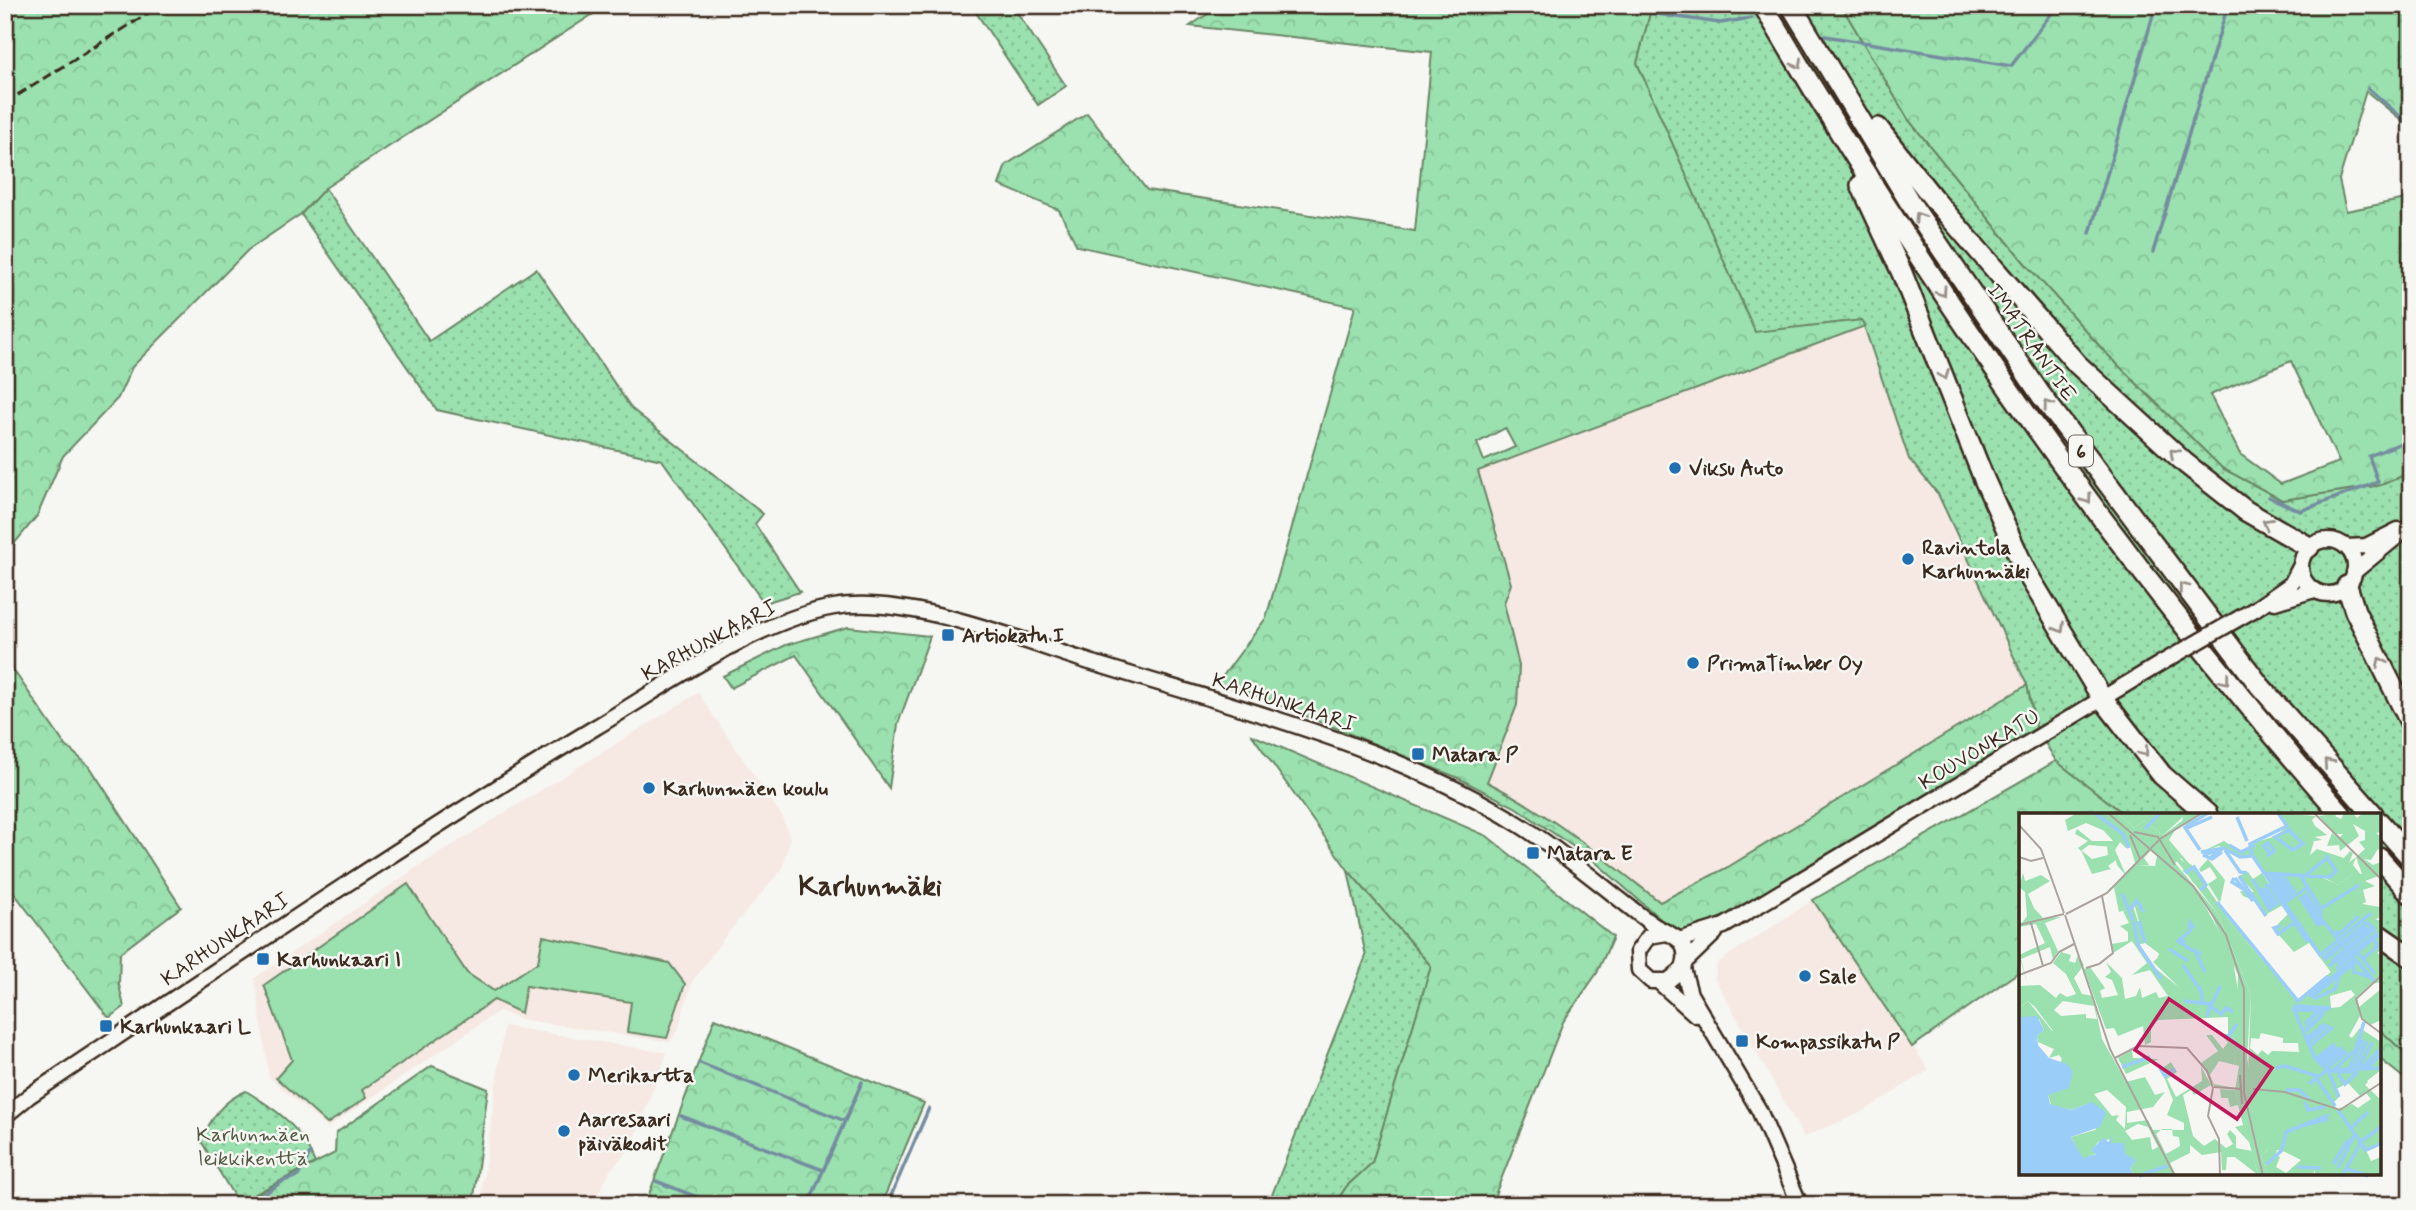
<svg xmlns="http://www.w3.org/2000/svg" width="2416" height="1210" font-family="Mynerve,sans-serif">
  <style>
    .built { fill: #f6e8e2 }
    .green { fill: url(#green-dots); stroke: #6a8666; stroke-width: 2 }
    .forest { fill: url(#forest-crowns); stroke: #6a8666; stroke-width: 2; fill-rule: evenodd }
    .pitch { fill: #9ae1af; stroke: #6a8666; stroke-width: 2 }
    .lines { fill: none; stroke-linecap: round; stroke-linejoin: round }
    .stream { stroke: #748ca0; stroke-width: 3.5 }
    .secondary-casing { stroke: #3b2a1e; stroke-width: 19 }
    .highway-casing { stroke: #3b2a1e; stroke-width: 24 }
    .secondary { stroke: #f6f6f2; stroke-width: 14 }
    .highway { stroke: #f6f6f2; stroke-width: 19 }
    .rail { stroke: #3b2a1e; stroke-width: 3.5; stroke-dasharray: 10 5; stroke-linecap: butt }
    .secondary-bridge-casing { stroke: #3b2a1e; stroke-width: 19; stroke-linecap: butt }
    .secondary-bridge { stroke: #f6f6f2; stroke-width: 14 }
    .oneway { stroke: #989088 }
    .poi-dot { fill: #1f6fb2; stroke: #f6f6f2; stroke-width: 2.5 }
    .labels { text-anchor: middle; stroke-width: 5; stroke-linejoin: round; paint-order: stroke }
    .shield { fill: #f6f6f2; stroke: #73675e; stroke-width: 2 }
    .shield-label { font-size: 19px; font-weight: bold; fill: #3b2a1e }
    .street-label { font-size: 21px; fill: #3b2a1e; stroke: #f6f6f2 }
    .poi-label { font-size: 21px; font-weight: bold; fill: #3b2a1e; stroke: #f6f6f2; text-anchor: start }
    .park-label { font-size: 21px; fill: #535842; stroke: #f6f6f2 }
    .district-label { font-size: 28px; font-weight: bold; fill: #3b2a1e; stroke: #f6f6f2 }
    .inset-river { fill: none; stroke: #9acdf7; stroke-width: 3.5 }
    .inset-road { fill: none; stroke: #aba49d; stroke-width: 2 }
    .view { fill: #c2185b; fill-opacity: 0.15; stroke: #c2185b; stroke-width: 3.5 }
    .inset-edge { fill: none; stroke: #3b2a1e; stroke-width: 3.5 }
  </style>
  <defs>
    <pattern id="green-dots" width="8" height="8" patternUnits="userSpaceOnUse" patternTransform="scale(1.75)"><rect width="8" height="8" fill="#9ae1af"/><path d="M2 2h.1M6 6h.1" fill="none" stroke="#86c196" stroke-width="1.8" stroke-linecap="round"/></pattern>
    <pattern id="forest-crowns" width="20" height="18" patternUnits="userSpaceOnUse" patternTransform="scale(1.75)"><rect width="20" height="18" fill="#9ae1af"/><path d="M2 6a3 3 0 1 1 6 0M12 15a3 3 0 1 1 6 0" fill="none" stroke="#86c196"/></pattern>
  </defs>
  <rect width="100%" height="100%" fill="#f6f6f2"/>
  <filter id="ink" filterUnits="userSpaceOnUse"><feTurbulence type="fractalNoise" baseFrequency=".0143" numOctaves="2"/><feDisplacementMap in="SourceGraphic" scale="14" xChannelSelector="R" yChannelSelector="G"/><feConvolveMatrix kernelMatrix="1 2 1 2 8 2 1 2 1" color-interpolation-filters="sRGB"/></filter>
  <g filter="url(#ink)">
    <path class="built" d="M1865,326l44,133 29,35 89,191 -299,182 -68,35 -61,-48 -87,-59 -26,-13 31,-77 2,-39 -15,-63 7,-19 -33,-113z
      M698,693l85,125 7,20 -8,31 -55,65 -35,48 -14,48 -8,12 -150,-23 -21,-8 -172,117 -58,-51 -14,-99 164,-112z
      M1813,900l116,170 -67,42 -58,25 -89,-158 2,-16z
      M504,1026l163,27 -37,96 -19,20 -19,36h-112z"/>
    <path class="green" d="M971,5h41l54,81 -28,19z
      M1652,5h189l67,114 116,143 81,90 117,116 60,32 99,-15 30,-13v131l-4,4 4,8v444l-32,-30v-215h-255l-68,-53 -20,-33 -9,-43 -89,-191 -29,-35 -47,-139 -107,13 -118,-270z
      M325,188l104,153 107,-72 96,140 131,105 -8,10 45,68 -36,11 -102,-143 -225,-50 -136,-196z
      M1348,870l83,96 -59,197 -25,23 -13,19h-66l98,-249z
      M246,1091c34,21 53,34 69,72l-77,40 -37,-62c11,-24 20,-39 45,-50z"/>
    <path class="forest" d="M5,5h602l-282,183 -24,26 -53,36 -116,117 -14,31 -55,58 -26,60 -32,39z
      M1221,5h431l-15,58 118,269 107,-12 3,6 -387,145 33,113 -7,19 15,63 -2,39 -30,77c62,31 118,77 173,120l68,-35 299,-182 9,43 -324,196 -28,8 -19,-9 -72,-63 -78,-53 -59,-30 -216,-88 -23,-5 49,-66 89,-311 -278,-61 -18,-36 -60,-25 7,-20 81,-52 60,77 268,41 17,-179 -242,-26zM1505,428l10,19 -31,14 -7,-18z
      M1841,5h570v123l-45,-37 -27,89 7,31 65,-13v274l-30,13 -99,15 -60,-32 -117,-116 -81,-90 -116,-143zM2291,361l48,101 -58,22 -41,-30 -30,-59z
      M848,627l82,9 -32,88 -9,64 -93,-133 -65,33 -8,-12 63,-31z
      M5,658l60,87 25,22 91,140 -61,46 -1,32 5,22 -15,11 -104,-137z
      M1252,735l235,101 126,101 -16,36 -34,49 -72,183h-157l13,-19 25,-23 59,-197 -83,-96z
      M2056,761l68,53h-103l-1,157 -108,76 -99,-147z
      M715,1018l209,85 -43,102h-236z
      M2379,1029l32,30v25l-32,-26z
      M432,1066l56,23 -15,116h-237l99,-52 1,-20z"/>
    <path class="pitch" d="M408,884l59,89 27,18 44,-29 5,-26 126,27 16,21 -18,54 -40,-6 4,-30 -105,-16 -5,27 -27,-13 -132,90 4,8 -39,26 -51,-46 16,-18 -28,-75z"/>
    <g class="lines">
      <path class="stream" d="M1594,5l126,18 31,-5
        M1819,35l192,31 47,-61
        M2368,88l43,38
        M2090,233l66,-228
        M2153,252l75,-247
        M2269,497l31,14 78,-29 -9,-26 42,-17
        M700,1063l145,58
        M681,1116l142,54
        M656,1181l61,24
        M248,1205l35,-24 15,-5 12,-22
        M808,1205l54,-123
        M887,1205l42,-97"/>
      <defs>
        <path id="secondary" d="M2301 567a27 27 0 1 1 54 0a27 27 0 1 1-54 0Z
          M2347,547l19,-1 32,-16
          M2354,572l57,-47
          M2275,602l39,-12
          M2255,609l36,-25 9,-17
          M1679,940l45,-14 439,-264
          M1686,961l29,-28
          M1683,969l7,25 69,116 41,95
          M1660,983l36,32
          M5,1116l24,-20c188,-126 374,-253 567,-369 69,-41 159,-106 238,-120 73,-13 188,34 259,56 138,43 304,84 427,162 46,29 85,64 129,97 9,8 24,11 32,20 6,9 5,17 2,27l-15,12h-17l-12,-11 -1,-19 11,-15 18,-3"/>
        <path id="highway" d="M1763,5c168,286 359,560 578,809
          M1791,5l118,196 132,194 219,291 113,128
          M1878,128l55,70 144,166 108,99 61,48 63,36
          M1861,185l41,88 82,206 41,91 77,128 60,77 45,39
          M2347,586l8,25 56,113
          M2379,822l32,36
          M2379,858l32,36
          M2379,935l32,22"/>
      </defs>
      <use href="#secondary" class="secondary-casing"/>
      <use href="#highway" class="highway-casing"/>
      <use href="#secondary" class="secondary"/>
      <use href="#highway" class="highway"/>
      <path class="rail" d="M5,103l156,-98"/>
      <defs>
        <path id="secondary-bridge" d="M2163,662l92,-53"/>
      </defs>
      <use href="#secondary-bridge" class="secondary-bridge-casing"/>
      <use href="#secondary-bridge" class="secondary-bridge"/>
    </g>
    <defs><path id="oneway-chevron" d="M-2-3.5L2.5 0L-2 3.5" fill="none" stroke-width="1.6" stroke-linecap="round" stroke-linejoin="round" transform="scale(1.75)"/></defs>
    <g class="oneway">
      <use href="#oneway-chevron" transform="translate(1798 64) rotate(60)"/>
      <use href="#oneway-chevron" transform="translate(1919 217) rotate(-123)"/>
      <use href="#oneway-chevron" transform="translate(1942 292) rotate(56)"/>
      <use href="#oneway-chevron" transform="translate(1944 375) rotate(67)"/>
      <use href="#oneway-chevron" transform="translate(2048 405) rotate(-126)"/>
      <use href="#oneway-chevron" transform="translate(2174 453) rotate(-138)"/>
      <use href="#oneway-chevron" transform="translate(2087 499) rotate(54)"/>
      <use href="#oneway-chevron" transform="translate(2267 523) rotate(-151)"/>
      <use href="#oneway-chevron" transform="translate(2183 587) rotate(-128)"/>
      <use href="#oneway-chevron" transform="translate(2060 628) rotate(59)"/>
      <use href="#oneway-chevron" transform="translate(2381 662) rotate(-116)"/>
      <use href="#oneway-chevron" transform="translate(2225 680) rotate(52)"/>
      <use href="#oneway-chevron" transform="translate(2144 752) rotate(51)"/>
      <use href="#oneway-chevron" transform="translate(2328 763) rotate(-131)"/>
    </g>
  </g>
  <g class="poi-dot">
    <circle cx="1675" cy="468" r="7"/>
    <circle cx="1908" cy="559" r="7"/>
    <rect x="941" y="628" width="14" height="14" rx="3.5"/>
    <circle cx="1693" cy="663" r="7"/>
    <rect x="1411" y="747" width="14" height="14" rx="3.5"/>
    <circle cx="649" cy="788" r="7"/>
    <rect x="1526" y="846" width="14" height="14" rx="3.5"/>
    <rect x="256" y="952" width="14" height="14" rx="3.5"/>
    <circle cx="1805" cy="976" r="7"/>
    <rect x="99" y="1019" width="14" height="14" rx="3.5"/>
    <rect x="1735" y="1034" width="14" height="14" rx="3.5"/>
    <circle cx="574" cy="1075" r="7"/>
    <circle cx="564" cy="1131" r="7"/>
  </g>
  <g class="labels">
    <rect class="shield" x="2069" y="435.5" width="24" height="31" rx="5"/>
    <g class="shield-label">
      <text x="2081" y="458">6</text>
    </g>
    <g class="street-label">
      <text transform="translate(2032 342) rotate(55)" y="7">IMATRANTIE</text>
      <text transform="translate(709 640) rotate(-28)" y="7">KARHUNKAARI</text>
      <text transform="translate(1284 702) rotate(18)" y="7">KARHUNKAARI</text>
      <text transform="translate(1979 749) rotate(-31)" y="7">KOUVONKATU</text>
      <text transform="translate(225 939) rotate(-34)" y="7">KARHUNKAARI</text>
    </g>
    <g class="poi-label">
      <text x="1689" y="475">Viksu Auto</text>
      <text x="1922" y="554">Ravintola<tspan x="1922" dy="24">Karhunmäki</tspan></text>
      <text x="962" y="642">Artiokatu I</text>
      <text x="1707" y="670">PrimaTimber Oy</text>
      <text x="1432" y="761">Matara P</text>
      <text x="663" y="795">Karhunmäen koulu</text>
      <text x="1547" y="860">Matara E</text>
      <text x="277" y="966">Karhunkaari I</text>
      <text x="1819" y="983">Sale</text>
      <text x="120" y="1033">Karhunkaari L</text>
      <text x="1756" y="1048">Kompassikatu P</text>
      <text x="588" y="1082">Merikartta</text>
      <text x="578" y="1126">Aarresaari<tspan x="578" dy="24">päiväkodit</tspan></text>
    </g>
    <g class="park-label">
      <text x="253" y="1141">Karhunmäen<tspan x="253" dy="24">leikkikenttä</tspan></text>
    </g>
    <g class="district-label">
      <text x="870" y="895">Karhunmäki</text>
    </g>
  </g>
  <g transform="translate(2019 813)">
    <rect width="362" height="362" fill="#f6f6f2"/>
    <path d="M69,0h29l17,15 10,-7 19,14 19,-14 2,-8h20l-29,17 -6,10 30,35 37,56 42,46 58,91 4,18 -64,-108 -43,-47 -52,-73 -6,5 43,51 33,81 -4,63 5,27 26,5 -10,59 -7,7 7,19h-10l-23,-85 4,-24 -5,-3 4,-88 -30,-68 -57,-57 -7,8 5,7h-12l-10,12 -10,-12 -5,-18 -23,-2 -8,6 -3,-3 10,-7 -13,-7 2,-5 15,12h21zM101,29l6,6 4,-3 5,18 -10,10 -10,-23zM337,44l-3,8 8,10 -8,-1 -15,11 -17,-9 9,1zM113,90l13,40 -7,2 12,19 35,28 -17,4 -18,-26 -18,5 15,-12 -15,-22 -19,12 -1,-9 16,-3v-9l-8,-6 9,-3 -6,-12 10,-3zM9,188l25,31 -15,10 -1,-6 7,-6 -5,-11 -20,-2v-9zM322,314l5,29 5,3 -9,16h-15z" fill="#9ae1af" fill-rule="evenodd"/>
    <path d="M58,0h11l17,18 -19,-8 -18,8 -3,-11zM98,0h67v3l-21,19 -19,-14 -10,7zM258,0l39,3 -4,4 3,6 12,9 -12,2 7,3 -8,1 -4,14 7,-6 27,9 6,-7 3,2 -9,22 -23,2 17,8 15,-11h9l-6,-17 9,-8 -6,-7 6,-2v-9l-12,-7 6,12 -19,15 -1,-6 -12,1 5,-13 7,5 4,-4h-8l-16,-18 19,-3 -3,3 6,3 3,-6h9l4,5 6,-5h18v19l-5,1 5,4v16l-3,-4 -7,11 -7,-1 9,6 8,-3v13l-16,6 10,5 -12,4 3,12 -4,2 18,3 -1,11 -4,1 6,2v29l-4,3 4,2v27l-10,2 -14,13 2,10 22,-18v31l-11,5 -10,-9 -11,20 3,2 8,-10 21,14v28l-14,11 7,7 -6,-6 -3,3 16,15v43l-15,7 5,11 10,-4v18h-39l9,-16 -7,-1 -3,-30 -3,40 -6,-3 -5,10h-12v-5l-3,5h-44l-7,-19 7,-7 -10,-2 -7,-33 3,-21 16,-1 -18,-7 -4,-11 3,-79 -33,-81 -52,-67 19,16 48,68 43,47 64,108 -4,-18 -58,-91 -42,-46 -18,-28 80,98 33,-29 -78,-115 -3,-13 26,-8 12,-10zM332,177l4,5 -15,12 -9,1 -1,-12zM242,220l22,5v5h15l1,9 -27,-1 -4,4 -6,-5 -4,5 -8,-7 1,-10 8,1zM329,270l13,14 5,-4 5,6 -13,9 -6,-4 -15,5 -4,-6 6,-6 -3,-8zM258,337l6,1 18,9 -15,13 -10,-6 4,-10 -5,-2zM88,33l5,1 4,13 -8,6 3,3 -19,5 -11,-24 11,9 16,-4zM131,36l49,46 33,60 9,54 -7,54 5,3 -20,-5 -9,14 4,9 21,4 -21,-2 -13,-23 17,-12 -12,-16h6l11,14 5,-7 -9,-8h9v-17l-69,3 -8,4v18l-6,3 -2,-19 -25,10 -4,-8 -8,1 -16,-43 -6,-17 6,-2 15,21 -5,3 2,7 16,-3 -6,-15 -7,-3 6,-5 -5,-10 16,16 3,21 11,-3 4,-9 2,11 14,-6 3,6 25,-6 -31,-30 8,-7 -16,-12 -11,-40 -1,5 -14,4 -5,-25 -7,4 30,-26 18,1 2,-10zM4,60l2,8 16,-6 9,6 -22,13 6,14 9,10 18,-1 -16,6 13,28 -5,8 -3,-12 -29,12 7,27 -9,-31 26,-12 -9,-19 -17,3v-7l3,3 5,-7 -2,-24 -6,-5zM42,139l10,3 -2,6 6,2 3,-8 6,10 -10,13 8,16 11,2 9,43 24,43 19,-5 10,18 10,-3 -12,15 -26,5v11l21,-3 5,10h31v-7l-17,-8 6,-15 -12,-31 10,-7 6,10 -10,7 9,18 26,-16 -1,-15 10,19 -17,10 -3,-5 -8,5 10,41 11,10 11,-7 11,9 7,-4 -6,-10 3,-4 6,6v12l16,3 6,24 -23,-18h-8l-1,13h-4l-1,-18 -19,3 -12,-10v8l-20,10 6,12h-42l-4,-7 5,-7 -10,-7 -2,-10 -12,1v-7l-3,7 2,-6 -12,3 -6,8 5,3 -14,6 -12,-22 24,-7 11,-18 -19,-8 -16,6 -20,-5 -3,-10 14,-36 -3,-4 -10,3 5,-9 -16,-7 3,-7 12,-4 -18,-24 -7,-6 -9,7v-22l21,-1 16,13 4,-5 7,4 9,-3 -10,-20 -13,-11zM44,188l31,5 3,13 -11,-1v-4l-25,2 -7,-6zM88,277l19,17 -1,22 -9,-9 3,-5 -7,1 -18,-22zM119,311l10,3 10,20 -6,3 -2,-13 -18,3 -7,-9zM143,316h10l1,7 6,1 1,9 -14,8 -10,-20zM113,237l1,8 26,1 -33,15 -8,-16zM201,276l15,1 15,53 -15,-16 8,-2 -5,-20 -8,2 -2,-9h-7z" fill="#9ae1af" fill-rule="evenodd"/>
    <path d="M205,28l17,11 7,-4 7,7 17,-2 11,18 33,5 8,11 12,-5 -9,15 5,8 10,-8 17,11 7,19h10l5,22 -13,10 12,16 -7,5 -7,-2 -14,-5 -1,-7 -10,8 -4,16 -14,6 2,12 -41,-2 -10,-8 2,-13 -11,-19 -32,-31 -19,-32 -23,-23 6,-4 -15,-5 9,-7 45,67 61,70 34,-29 -22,-29 -15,9 -16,-18 -4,-6 15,-15 21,29 -57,-86 -13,1 -21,-11 -18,6zM189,46l17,21 -5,23 -12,-19 9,-6 -7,-11 -9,5 -2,-3zM229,59l5,7 9,-6 21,32 -18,10 -9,-14 -13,-5 -3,-5 14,1 -15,-16zM157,100l8,7 -1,13 6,-11 6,6 -10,14 12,9v4l-22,-15zM145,132l22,11 -1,13 7,4 10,22 -13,-21 -9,-3 2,-13 -12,-6 -13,6zM272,196l35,1 -1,12 12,4v18l11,8 13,-16h7l13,11v21l-20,1 -23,19 2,-10 -11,9 -7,-1 -9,-6 -3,-8 5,-11 -12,-34 -11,-9z" fill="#9ae1af"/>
    <path d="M18,203l7,14 -7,6 1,9 11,13 18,6 6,8 -4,16 -21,7 2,9 21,6 21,-8 14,10 -6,15 -29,10 12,21 13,-4 -5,-4 12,-12 6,4 2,-7 1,8h12l1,11 11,6 -6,8 4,7h-115v-158z" fill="#9acdf7"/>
    <path class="inset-river" d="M76,0l28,21 6,14M259,0l9,13 -37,18 2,11 68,100 51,-42M218,4l10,24M165,13l16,24M167,13l22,-13M168,15l25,-11M126,16l15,-16M270,17l14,14 -10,6 -18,-13zM210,32l12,7 14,-7M206,36l15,8 11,-1M206,37l15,22 7,1M182,39l24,-4M184,42l19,-6 -12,9M184,42l9,4 10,-7M248,43l6,-4 1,-2 -6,-7 -4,3 6,8M166,60l9,-6 12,18 -6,5M243,60l68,4 6,-6 -10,-16M251,61l16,25M255,62l15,22M259,62l14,20M264,62l12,18M281,62l20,32 1,12 53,62M287,62l20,-16M220,63l27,40M215,65l-2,4 18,11M216,65l18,23M234,66l17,32M246,73l5,-1 38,57M247,74l12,18M243,75l13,19M240,77l13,19M287,80l13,20M103,81l11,26M284,82l19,30M281,84l19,29M198,89l81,99 30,-25M266,89l22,-14M303,95l37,-23M111,96l7,-8 7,11M115,108l4,24 23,34M120,108l6,22M262,113l-7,2 4,6 16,-11M317,118l3,3 20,-18M163,126l4,8 15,7M167,133l-8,-5 12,-10v-8l4,5M150,136l19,12M177,140l9,19M339,140l17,21M304,145l42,-34M344,146l15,-13 -4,-6M305,147l42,-33M313,148l39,-34M318,151l38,-30M164,152l18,26 2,12M310,153l45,-37M334,153l1,6 17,5M317,156l41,-33 -5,-10 -10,-5M289,183l48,-38M292,184l46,-36M295,186l21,-10 4,-13M165,188l28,3 8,-18M274,193l38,2M274,195l22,50 11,11M276,197h33M188,204l3,-11 11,8 5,-6 7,4M218,211l-9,13 14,12M286,211l11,-11h7M287,215l17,-14M287,218l18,-18M288,225l18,-14M290,228l20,-16M292,232l22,-18M336,239l9,-30M298,245l18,-14M300,248l18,-14M303,250l20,-16M337,251l11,-23M331,252h10l12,-22M304,253l21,-16M103,254l28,-10M141,255l5,8 10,-7M257,255l9,-2 32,10M308,255l20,-16M330,255l14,-29M348,255l15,-15M316,256l19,-18M342,256l21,-22M307,258l32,1M310,260l10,24M319,261l7,10 12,-11M298,266l18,27M290,271l18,-14 55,-2M267,277h13l10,9M286,289l3,8 17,-3M319,297l28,40 16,-7M286,312l23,-6M333,314l16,-15M248,351l15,-14 4,-18 43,-17M314,351l15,-24M278,354l24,1M319,355l17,-35M329,356l20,7M120,363l28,-10M323,363l20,-35 20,-15"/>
    <path class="inset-road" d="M89,0l85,73 33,49 18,54v104l19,83M295,0l68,67M0,12l22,24 23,64M115,19l24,5 17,28M111,22l10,24M0,44l12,4 12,-3M47,101l41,-21 53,-54 42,-26M46,102l45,134 65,127M12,110l12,43M0,112l45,-11M67,155l13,-4 14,-11 -11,-57M0,162l32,-12 8,-11 15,-8M363,162l-26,24 6,20 20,15M96,245l23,-12 49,2 20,23 6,17M221,262l2,29M195,274l28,2M194,275l-5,28 11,23 1,37M234,276l32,3 55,18 42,-28"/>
    <path class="view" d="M150,186l103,69 -35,51 -102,-69z"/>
    <rect width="362" height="362" class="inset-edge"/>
  </g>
  <rect width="2416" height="1210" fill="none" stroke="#f6f6f2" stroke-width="28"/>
  <rect x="14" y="14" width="2388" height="1182" fill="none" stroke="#3b2a1e" stroke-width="2.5" filter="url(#ink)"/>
</svg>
